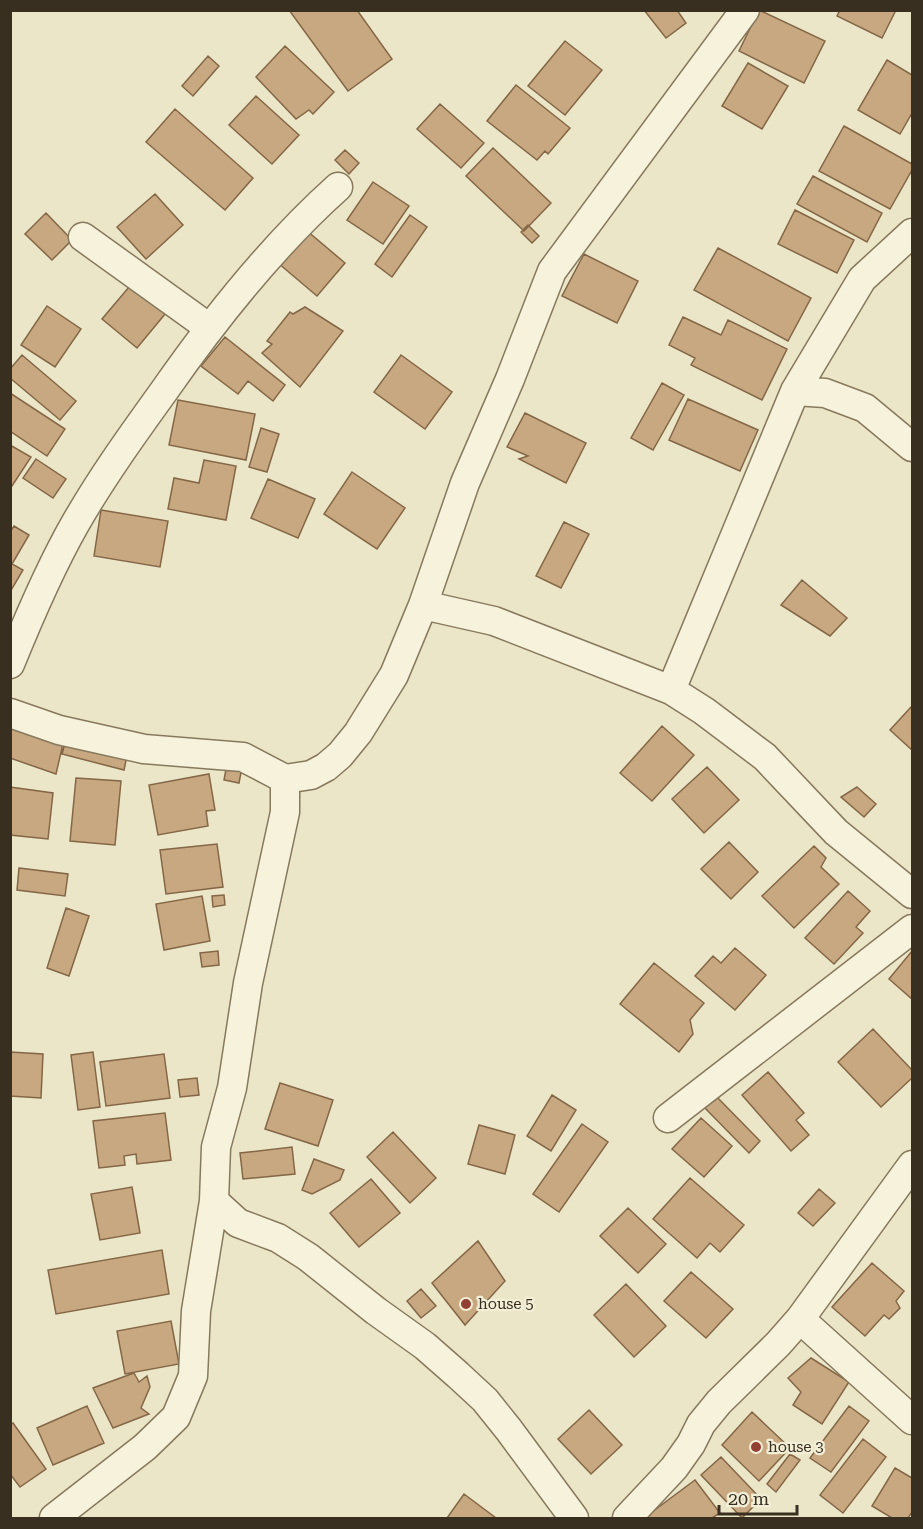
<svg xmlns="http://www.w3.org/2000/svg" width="923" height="1529" font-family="'Roboto Serif',serif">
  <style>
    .building { fill: #c7a881; stroke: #846746; stroke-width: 1.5 }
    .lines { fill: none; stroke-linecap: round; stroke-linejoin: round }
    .minor-casing { stroke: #86795e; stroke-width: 31 }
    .minor { stroke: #f7f2db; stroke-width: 28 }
    .poi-dot { fill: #914033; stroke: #f3efd7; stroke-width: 2 }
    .labels { text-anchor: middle; stroke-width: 4.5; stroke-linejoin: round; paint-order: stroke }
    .poi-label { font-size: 15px; fill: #382f21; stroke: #f3efd7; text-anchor: start }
  </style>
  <rect width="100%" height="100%" fill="#ebe6c8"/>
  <path class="building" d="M289,10h68l35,49 -44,32z
    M644,10h33l9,13 -20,15z
    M759,10l66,31 -21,42 -65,-32z
    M840,10h56l-14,28 -45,-22z
    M565,41l37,29 -37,45 -37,-29z
    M285,46l49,46 -21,22 -4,-4 -13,9 -40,-42z
    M208,56l11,10 -26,30 -11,-10z
    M887,60l25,15v38l-12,21 -42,-24z
    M748,63l40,23 -26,43 -40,-23z
    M516,85l54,43 -22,26 -3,-3 -8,9 -50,-39z
    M256,96l43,39 -27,29 -43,-39z
    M440,104l44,39 -23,25 -44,-39z
    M175,109l78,69 -28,32 -79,-68z
    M844,126l68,38v6l-22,39 -71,-38z
    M493,148l58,55 -27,28 -58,-55z
    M345,150l14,13 -10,11 -14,-14z
    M813,176l69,37 -15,29 -70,-38z
    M373,182l36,24 -26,38 -36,-24z
    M155,194l28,31 -37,34 -29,-32z
    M795,210l59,30 -17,33 -59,-29z
    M46,213l26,27 -20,20 -27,-26z
    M410,215l17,12 -35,50 -17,-13z
    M528,225l11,11 -7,7 -11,-11z
    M306,230l39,33 -28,33 -39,-33z
    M718,248l93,50 -23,43 -94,-51z
    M584,254l54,27 -21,42 -55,-27z
    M135,280l35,28 -33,40 -35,-29z
    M47,306l34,23 -26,38 -34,-22z
    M305,307l38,24 -43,56 -38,-34 10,-9 -5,-3 23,-29 3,2z
    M683,317l38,18 7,-15 59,29 -25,51 -71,-35 4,-7 -26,-13z
    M225,337l60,48 -12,16 -25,-20 -10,13 -37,-28z
    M22,355l54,46 -16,19 -50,-42v-9z
    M401,355l51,37 -27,37 -51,-37z
    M662,383l22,12 -31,55 -22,-12z
    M10,393l55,36 -18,27 -37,-25z
    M688,399l70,31 -18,41 -71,-31z
    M178,400l77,14 -9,46 -77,-15z
    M525,413l61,30 -20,40 -47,-24 9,-3 -21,-9z
    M261,428l18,6 -12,38 -18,-5z
    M10,445l21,12 -21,32z
    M36,459l30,20 -13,19 -30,-20z
    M204,460l32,6 -10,54 -58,-11 6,-31 25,5z
    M352,472l53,36 -28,41 -53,-35z
    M268,479l47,20 -17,39 -47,-20z
    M101,510l67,11 -8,46 -66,-11z
    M564,522l25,12 -28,54 -25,-12z
    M14,526l15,9 -17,29 11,6 -13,22v-60z
    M802,580l45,38 -17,18 -49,-31z
    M912,706v44l-22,-20z
    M10,722l55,13 -9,39 -46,-16z
    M662,726l32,29 -42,46 -32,-28z
    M67,736l61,15 -4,19 -62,-16z
    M227,764l15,3 -3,16 -15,-3z
    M707,767l32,33 -35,33 -32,-34z
    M209,774l6,36 -9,1 2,15 -50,9 -9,-50z
    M76,778l45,3 -6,64 -45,-4z
    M10,787l43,6 -5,46 -38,-4z
    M857,787l19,17 -12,13 -23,-20z
    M729,842l29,30 -27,27 -30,-30z
    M217,844l6,43 -57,7 -6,-44z
    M814,846l12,12 -5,9 18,17 -45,44 -32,-32z
    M19,868l49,6 -3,22 -48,-6z
    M848,891l22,20 -14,16 7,6 -29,31 -29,-26z
    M224,895l1,10 -12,2 -1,-11z
    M202,896l8,45 -46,9 -8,-46z
    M66,908l23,8 -20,60 -22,-8z
    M735,948l31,27 -31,35 -40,-34 18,-20 8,7z
    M218,951l1,14 -17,2 -2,-14z
    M912,951v48l-23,-20z
    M654,963l50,40 -14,17 3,14 -14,18 -59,-48z
    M873,1029l39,41v8l-31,29 -43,-45z
    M10,1052l33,2 -2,44 -31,-2z
    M93,1052l7,55 -22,3 -7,-55z
    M164,1054l6,44 -64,8 -6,-44z
    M768,1072l36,41 -8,7 13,15 -18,16 -49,-56z
    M197,1078l2,17 -19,2 -2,-17z
    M280,1083l53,17 -15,46 -53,-17z
    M711,1091l49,50 -11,12 -49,-50z
    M552,1095l24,15 -25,41 -24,-15z
    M165,1113l6,47 -34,4 -1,-10 -12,2 1,9 -26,3 -6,-47z
    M701,1118l31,28 -28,31 -32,-28z
    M582,1124l26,18 -49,70 -26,-18z
    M479,1125l36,10 -10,39 -37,-10z
    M393,1132l43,46 -26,25 -43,-46z
    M292,1147l3,27 -52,5 -3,-26z
    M314,1159l30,11 -4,10 -28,14 -10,-4z
    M690,1178l54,47 -24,27 -10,-9 -13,15 -44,-39z
    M371,1179l29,34 -41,34 -29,-34z
    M132,1187l8,46 -40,7 -9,-46z
    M819,1189l16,14 -22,23 -15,-13z
    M628,1208l38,36 -28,29 -38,-37z
    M478,1241l27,40 -40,44 -33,-42z
    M162,1250l7,44 -113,20 -8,-44z
    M872,1263l32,28 -8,10 4,7 -11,11 -5,-4 -19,21 -33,-29z
    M691,1272l42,37 -27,29 -42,-37z
    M626,1284l40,42 -32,31 -40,-42z
    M421,1289l15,17 -15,12 -14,-17z
    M171,1321l8,43 -54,10 -8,-43z
    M811,1358l38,24 -27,42 -29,-19 8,-13 -13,-14z
    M134,1373l5,9 8,-6 3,11 -9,21 8,6 -36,14 -20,-40z
    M87,1406l17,37 -51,22 -16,-37z
    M849,1406l20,15 -38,51 -21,-14z
    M589,1410l33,35 -31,29 -33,-35z
    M752,1412l38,36 -31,33 -37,-36z
    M13,1423l33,46 -26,18 -10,-13v-49z
    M863,1439l23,18 -43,56 -23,-18z
    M790,1454l10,6 -24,32 -9,-8z
    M721,1457l40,42 -19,19 -41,-43z
    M895,1468l17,10v34l-4,6h-16l-20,-12z
    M695,1480l25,33 -8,5h-68z
    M464,1494l32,24h-49z"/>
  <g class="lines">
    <defs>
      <path id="minor" d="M83,237l125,90
        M795,391l30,2 40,15 47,39
        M423,605l71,16 177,69 33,21 61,46 71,75 76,62
        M10,664c19,-47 40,-96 65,-140 27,-47 58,-90 89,-133 51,-73 108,-145 174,-204
        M671,690l124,-299 67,-112 50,-46
        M10,713l49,17 85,19 99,8 42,22 26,-4 15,-8 14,-12 18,-22 36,-58 29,-70 42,-122 45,-104 42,-108 193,-261
        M668,1118l244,-189
        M214,1201l24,22 40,15 30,19 68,54 49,35 33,29 27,25 24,30 65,88
        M800,1319l112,101
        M54,1518l91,-71 31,-30 17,-41 3,-65 18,-110 2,-54 16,-59 16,-105 37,-171v-33
        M627,1518l47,-50 17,-24 10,-20 18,-22 59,-58 22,-25 112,-154"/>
    </defs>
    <use href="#minor" class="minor-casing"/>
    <use href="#minor" class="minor"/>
  </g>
  <g class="poi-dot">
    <circle cx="466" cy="1304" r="6"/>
    <circle cx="756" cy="1447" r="6"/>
  </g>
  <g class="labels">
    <g class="poi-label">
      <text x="478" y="1309">house 5</text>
      <text x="768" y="1452">house 3</text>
    </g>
  </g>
  <rect width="923" height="1529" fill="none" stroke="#382f21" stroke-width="24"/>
  <path d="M719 1505v9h78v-9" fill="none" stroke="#382f21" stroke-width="3"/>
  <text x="728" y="1505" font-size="18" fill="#382f21" stroke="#f3efd7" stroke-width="4.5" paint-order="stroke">20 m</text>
</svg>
